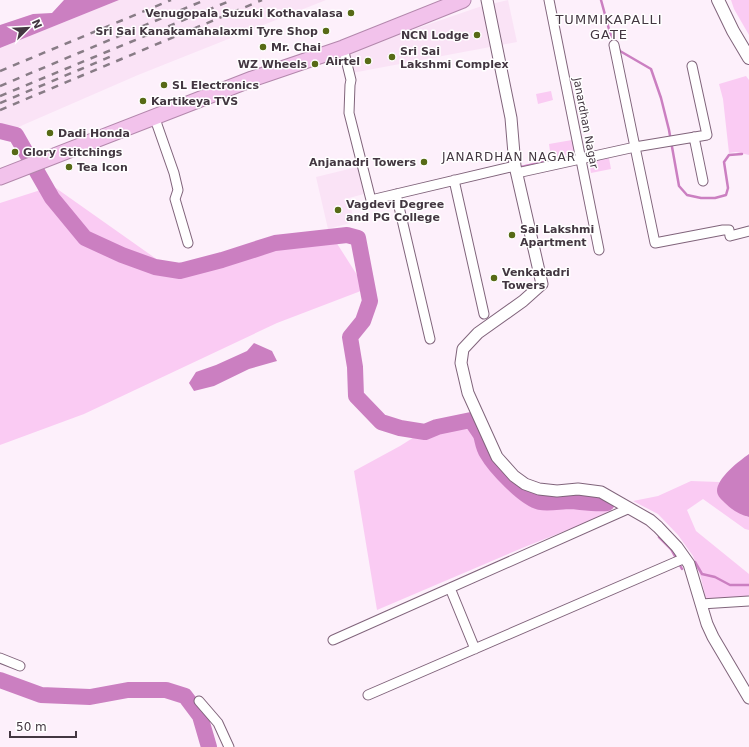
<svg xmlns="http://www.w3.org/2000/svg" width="749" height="747" font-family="'DejaVu Sans',sans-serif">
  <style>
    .built { fill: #fae3f6 }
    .green { fill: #facbf3 }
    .water { fill: #cb7fc1 }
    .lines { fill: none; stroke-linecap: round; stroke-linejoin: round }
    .stream { stroke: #cb7fc1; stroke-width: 2.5 }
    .river { stroke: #cb7fc1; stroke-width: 16 }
    .minor-casing { stroke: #80647b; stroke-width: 11 }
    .tertiary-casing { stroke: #80647b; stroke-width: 13 }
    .secondary-casing { stroke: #80647b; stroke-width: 14 }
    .trunk-casing { stroke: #b387ac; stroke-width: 17 }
    .minor { stroke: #fff; stroke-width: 9 }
    .tertiary { stroke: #fff; stroke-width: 11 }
    .secondary { stroke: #fff; stroke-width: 12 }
    .trunk { stroke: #f2c2eb; stroke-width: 15 }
    .rail { stroke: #887c86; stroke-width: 2.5; stroke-dasharray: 7 7; stroke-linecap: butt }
    .poi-dot { fill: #576a16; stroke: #fff; stroke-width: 1.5 }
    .labels { text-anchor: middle; stroke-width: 3; stroke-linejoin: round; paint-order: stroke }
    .poi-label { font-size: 11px; font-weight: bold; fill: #433741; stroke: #fff; text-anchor: start }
    .street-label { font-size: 11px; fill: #433741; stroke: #fff }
    .neighbourhood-label { font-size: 12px; letter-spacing: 1px; fill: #433741; stroke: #fff }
    .quarter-label { font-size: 13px; letter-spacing: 1px; fill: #433741; stroke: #fff }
  </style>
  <rect width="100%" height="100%" fill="#fdf0fb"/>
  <path class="built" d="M119,0h207l-188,75 -115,50 -23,12v-89z
    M508,0l9,42 -165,31 -4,-21 131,-45z
    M357,167l7,27 -15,4 5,24 -26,7 -12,-52z"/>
  <path class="green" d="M731,0h18v35l-15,-26z
    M746,76l3,4v75l-13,-3 -7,1 -6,-54 -4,-15z
    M551,91l2,9 -15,4 -2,-10z
    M572,140l3,14 -24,4 -2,-14z
    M609,158l2,11 -20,4 -2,-11z
    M53,186l119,84 157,-39 37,58 -89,34 -193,91 -84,31v-242z
    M471,413l12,40 13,16 15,17 11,9 20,11 39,-2 35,7 -89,35 -150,64 -23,-139 46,-25 35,-22z
    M691,481l28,1 -2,10 30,25h2v13l-4,-1 -42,-30 -16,11 9,21 53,43v21l-6,3 -37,2 -5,-22 -8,-22 -15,-21 -20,-21 -25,-13 25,-5z"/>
  <path class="water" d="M64,0h55l-119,48v-23l33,-11 19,-1z
    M254,343l18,8 5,10 -28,8 -35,17 -20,5 -5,-8 7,-11 20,-7 31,-14z
    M749,454v63c-9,-2 -17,-7 -24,-14 -3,-3 -8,-7 -8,-12 0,-13 22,-30 32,-37z"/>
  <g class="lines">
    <path class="stream" d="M601,0l9,33 6,10
      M618,47l2,4 31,18 10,29 8,32 10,56 8,9 14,3h14l11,-3 2,-7 -4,-26 5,-7 13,-1
      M521,167l37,-8
      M659,537l12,12 11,20
      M695,562l7,12 13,3 15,8h19"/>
    <path class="river" d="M0,131l16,4 36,63 33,40 37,17 33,12 25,4 42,-11 53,-17 72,-8 11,3 12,63 -7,20 -13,16 5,30 1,29 25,26 19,6 25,4 12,-5 34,-7c3,5 7,10 10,15 2,6 2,12 6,18 8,14 37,45 53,49 9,2 21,-1 30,-1 13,1 24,3 37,2
      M0,680l41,15 49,2 38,-7h38l19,6 15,20 9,31"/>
    <defs>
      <path id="minor" d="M549,0l50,250
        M343,48l8,32 -1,5 -1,28 22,87 144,-34
        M692,66l15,69 -72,12 20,96 68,-13h6l1,6 19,-5
        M154,116l20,57 4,17 -3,9 13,44
        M694,137l9,44
        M517,173l118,-26 -21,-102
        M454,180l30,134
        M396,194l34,145
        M450,588l25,61
        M701,604l48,-3
        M333,640l297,-132
        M0,658l20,8
        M368,695l317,-137
        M199,701l19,22 11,24"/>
      <path id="tertiary" d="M487,0l24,118 4,48 27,118 -19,17 -45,32 -15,16 -2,14 7,30 29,64 17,19 11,8 14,5 18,2 21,-2 23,3 49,28 8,7 19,20 12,17 18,60 6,13 36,61"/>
      <path id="secondary" d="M718,0l15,31 16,27"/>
      <path id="trunk" d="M0,177l252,-98 91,-31 120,-48"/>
    </defs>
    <use href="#minor" class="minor-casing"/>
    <use href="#tertiary" class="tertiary-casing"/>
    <use href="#secondary" class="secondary-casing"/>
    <use href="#trunk" class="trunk-casing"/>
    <use href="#minor" class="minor"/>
    <use href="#tertiary" class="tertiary"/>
    <use href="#secondary" class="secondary"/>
    <use href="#trunk" class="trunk"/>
    <path class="rail" d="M0,71l171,-71
      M0,86l205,-86
      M0,96l232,-96
      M0,103l112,-47
      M0,110l262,-110"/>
  </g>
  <g class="poi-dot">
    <circle cx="351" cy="13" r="4"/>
    <circle cx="326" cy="31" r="4"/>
    <circle cx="477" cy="35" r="4"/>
    <circle cx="263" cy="47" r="4"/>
    <circle cx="392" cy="57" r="4"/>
    <circle cx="368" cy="61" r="4"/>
    <circle cx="315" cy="64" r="4"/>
    <circle cx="164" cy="85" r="4"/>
    <circle cx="143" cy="101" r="4"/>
    <circle cx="50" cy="133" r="4"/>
    <circle cx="15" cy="152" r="4"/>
    <circle cx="424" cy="162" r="4"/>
    <circle cx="69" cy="167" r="4"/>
    <circle cx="338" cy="210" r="4"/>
    <circle cx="512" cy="235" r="4"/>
    <circle cx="494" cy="278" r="4"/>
  </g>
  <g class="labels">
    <g class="poi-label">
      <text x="343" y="17" text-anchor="end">Venugopala Suzuki Kothavalasa</text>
      <text x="318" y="35" text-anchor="end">Sri Sai Kanakamahalaxmi Tyre Shop</text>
      <text x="469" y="39" text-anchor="end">NCN Lodge</text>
      <text x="271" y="51">Mr. Chai</text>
      <text x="400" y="55">Sri Sai<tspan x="400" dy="13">Lakshmi Complex</tspan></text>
      <text x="360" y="65" text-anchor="end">Airtel</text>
      <text x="307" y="68" text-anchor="end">WZ Wheels</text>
      <text x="172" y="89">SL Electronics</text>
      <text x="151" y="105">Kartikeya TVS</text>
      <text x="58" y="137">Dadi Honda</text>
      <text x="23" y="156">Glory Stitchings</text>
      <text x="416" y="166" text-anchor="end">Anjanadri Towers</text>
      <text x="77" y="171">Tea Icon</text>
      <text x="346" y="208">Vagdevi Degree<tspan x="346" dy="13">and PG College</tspan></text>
      <text x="520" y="233">Sai Lakshmi<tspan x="520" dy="13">Apartment</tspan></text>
      <text x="502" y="276">Venkatadri<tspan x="502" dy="13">Towers</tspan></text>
    </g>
    <g class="street-label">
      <text transform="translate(586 123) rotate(79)" y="4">Janardhan Nagar</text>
    </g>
    <g class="neighbourhood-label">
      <text x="509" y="161">JANARDHAN NAGAR</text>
    </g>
    <g class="quarter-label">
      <text x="609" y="24">TUMMIKAPALLI<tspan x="609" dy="15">GATE</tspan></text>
    </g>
  </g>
  <g transform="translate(28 28) rotate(66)" stroke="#ffffff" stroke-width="3" paint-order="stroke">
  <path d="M0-3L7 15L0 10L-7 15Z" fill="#433741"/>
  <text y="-6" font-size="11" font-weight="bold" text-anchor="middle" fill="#433741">N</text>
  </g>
  <path d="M10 731v6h66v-6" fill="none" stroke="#433741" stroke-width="2"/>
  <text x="16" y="731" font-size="12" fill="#433741" stroke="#ffffff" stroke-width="3" paint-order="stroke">50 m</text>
</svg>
